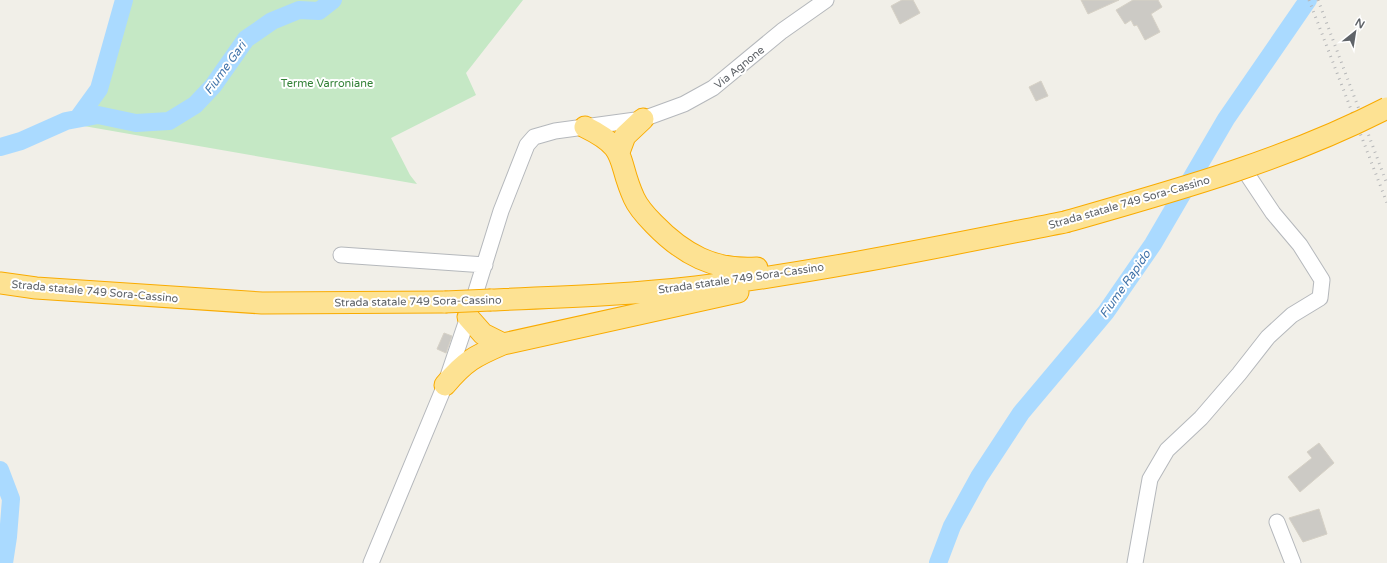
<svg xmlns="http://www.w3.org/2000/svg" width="1387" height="563" font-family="'Varela Round',sans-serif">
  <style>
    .green { fill: #c5e8c5 }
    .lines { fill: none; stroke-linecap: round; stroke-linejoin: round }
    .river { stroke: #aadaff; stroke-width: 18 }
    .building { fill: #cccac5; stroke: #d6d1c6 }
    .minor-casing { stroke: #b5b8bc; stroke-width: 17 }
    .highway-casing { stroke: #f9ab00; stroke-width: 23 }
    .minor { stroke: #fff; stroke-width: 15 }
    .highway { stroke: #fde293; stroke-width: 21 }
    .rail { stroke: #b6b7b8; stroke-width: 3; stroke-dasharray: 1 5; stroke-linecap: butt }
    .highway-bridge-casing { stroke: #f9ab00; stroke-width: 23; stroke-linecap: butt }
    .highway-bridge { stroke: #fde293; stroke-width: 21 }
    .labels { text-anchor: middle; stroke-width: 4; stroke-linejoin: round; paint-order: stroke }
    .street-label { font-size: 11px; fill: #5f6368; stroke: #fff }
    .park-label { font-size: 11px; fill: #348238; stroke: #fff }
    .water-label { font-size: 12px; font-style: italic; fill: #4174aa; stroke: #fff }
  </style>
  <rect width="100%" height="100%" fill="#f1efe8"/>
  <path class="green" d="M130,0h393l-57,73 10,22 -85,43 19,37 7,9 -339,-59 35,-67z"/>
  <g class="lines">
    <path class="river" d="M78,118l21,-29 25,-89
      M0,147l21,-6 45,-20 32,-6 38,8 33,-2 26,-16 18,-19 33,-47 26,-18 27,-11 20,1 14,-11
      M0,470l11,29 -3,38 -4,26
      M938,563l14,-37 27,-49 42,-64 85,-101 47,-68 73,-125 82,-119"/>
  </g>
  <path class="building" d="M902,0h11l7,13 -20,11 -9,-18z
    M1081,0h38l-31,14z
    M1133,0h25l4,7 -11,7 9,18 -15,8 -8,-15 -3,1 -3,-6 -6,4 -9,-14z
    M1041,81l7,15 -12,5 -7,-14z
    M444,333l8,3 -6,17 -9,-4z
    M1319,443l15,20 -34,29 -12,-15 24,-19 -5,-6z
    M1319,509l8,25 -24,8 -14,-24z"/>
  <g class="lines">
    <defs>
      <path id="minor" d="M341,255l144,10
        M1277,522l16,41
        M371,563l74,-178 23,-68 33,-106 26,-66 7,-8 21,-6 88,-12 41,-15 29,-16 69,-57 44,-31
        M1135,563l15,-84 17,-29 34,-32 38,-44 29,-37 24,-22 28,-17 2,-18 -22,-35 -27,-32 -30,-45"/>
      <path id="highway" d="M585,127c45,22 31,32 49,71 4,9 13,19 20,26 29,30 60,47 103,44
        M619,152l6,-16 18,-17
        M0,283l36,5 226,15 183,-1
        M491,300c68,-3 137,-5 205,-13 124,-15 247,-41 369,-65
        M468,317l15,17 20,10
        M445,385c20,-24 30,-29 58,-41l235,-52"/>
    </defs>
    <use href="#minor" class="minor-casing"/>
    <use href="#highway" class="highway-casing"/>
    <use href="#minor" class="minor"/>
    <use href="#highway" class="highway"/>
    <path class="rail" d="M1309,0l78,203
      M1318,0l69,184"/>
    <defs>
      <path id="highway-bridge" d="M1065,222c109,-31 221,-62 322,-114
        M445,302l46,-2"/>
    </defs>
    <use href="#highway-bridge" class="highway-bridge-casing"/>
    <use href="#highway-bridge" class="highway-bridge"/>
  </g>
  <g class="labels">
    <g class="street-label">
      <text transform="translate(739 67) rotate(-39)" y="4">Via Agnone</text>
      <text transform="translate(1129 202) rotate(-16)" y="4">Strada statale 749 Sora-Cassino</text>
      <text transform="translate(741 278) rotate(-8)" y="4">Strada statale 749 Sora-Cassino</text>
      <text transform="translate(95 291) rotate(5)" y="4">Strada statale 749 Sora-Cassino</text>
      <text transform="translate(418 301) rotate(-1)" y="4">Strada statale 749 Sora-Cassino</text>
    </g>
    <g class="park-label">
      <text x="327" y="87">Terme Varroniane</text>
    </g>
    <g class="water-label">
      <text transform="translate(225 68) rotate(-54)" y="4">Fiume Gari</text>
      <text transform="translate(1125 284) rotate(-55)" y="4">Fiume Rapido</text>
    </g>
  </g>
  <g transform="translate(1355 32) rotate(30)" stroke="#ffffff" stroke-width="3" paint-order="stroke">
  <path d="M0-3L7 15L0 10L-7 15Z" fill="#5f6368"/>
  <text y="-6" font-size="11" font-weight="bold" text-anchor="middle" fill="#5f6368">N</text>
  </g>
</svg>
